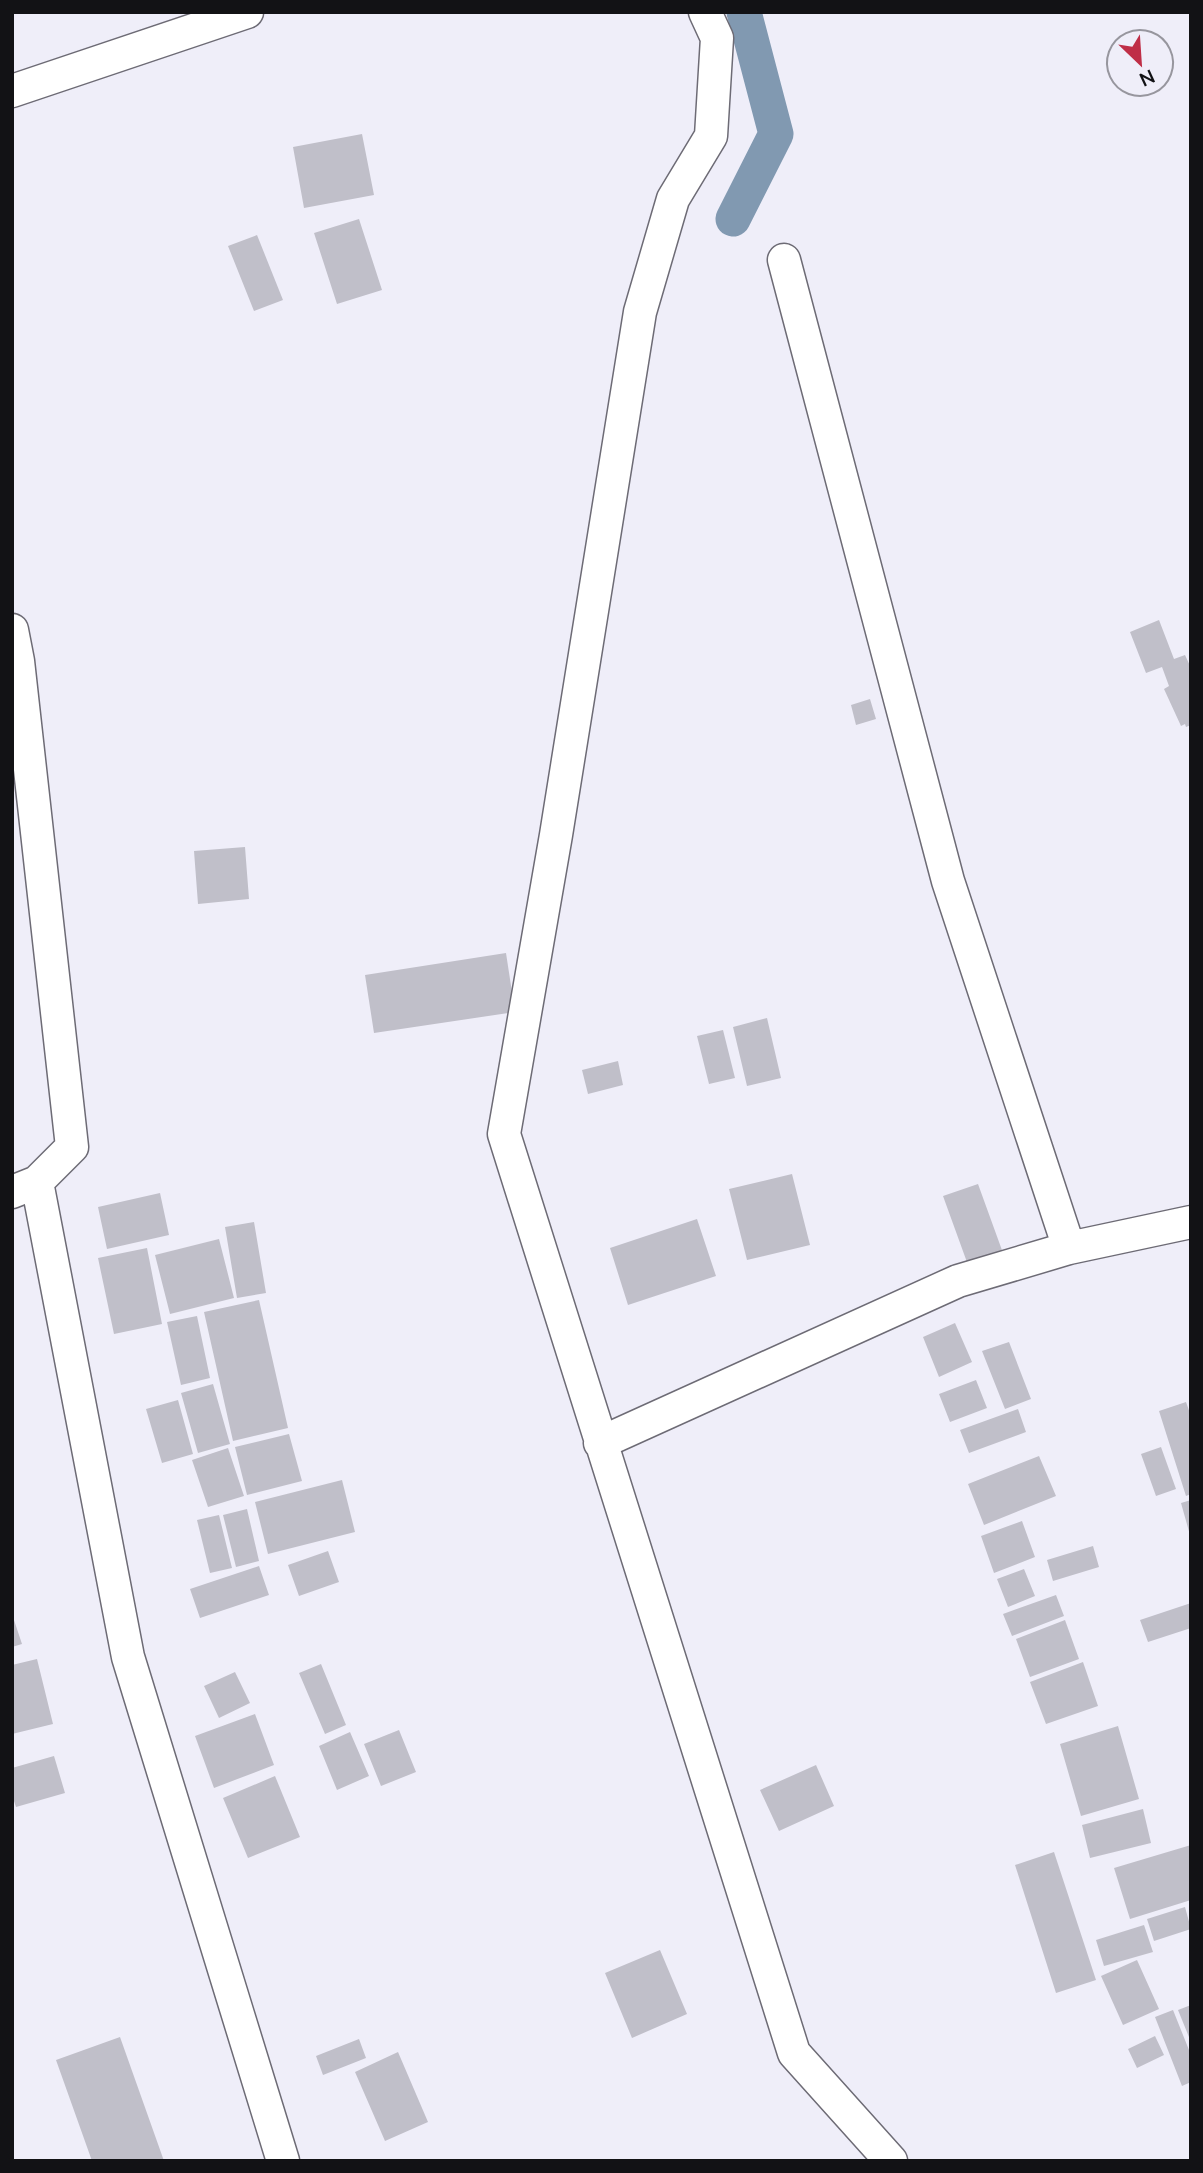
<svg xmlns="http://www.w3.org/2000/svg" width="1203" height="2173" font-family="'Nunito Sans',sans-serif">
  <style>
    .lines { fill: none; stroke-linecap: round; stroke-linejoin: round }
    .canal { stroke: #8199b1; stroke-width: 35 }
    .building { fill: #c0bfc9 }
    .street-casing { stroke: #6d6b75; stroke-width: 35 }
    .street { stroke: #fff; stroke-width: 32 }
  </style>
  <rect width="100%" height="100%" fill="#efeef9"/>
  <g class="lines">
    <path class="canal" d="M733,219l43,-85 -32,-122"/>
  </g>
  <path class="building" d="M362,134l12,61 -70,13 -11,-61z
    M359,219l23,71 -45,14 -23,-71z
    M257,235l26,65 -29,11 -26,-65z
    M1159,620l15,39 11,-4 6,13v57l-5,2 -1,-3 -4,2 -17,-37 5,-3 -7,-19 -16,6 -16,-41z
    M870,699l6,20 -20,6 -5,-20z
    M245,847l4,52 -51,5 -4,-53z
    M506,953l9,59 -141,21 -9,-58z
    M767,1018l14,60 -34,8 -14,-59z
    M723,1030l12,48 -26,6 -12,-48z
    M618,1061l5,24 -35,9 -6,-24z
    M792,1174l18,71 -63,15 -18,-71z
    M978,1184l25,69 -35,12 -25,-69z
    M160,1193l9,42 -62,14 -9,-42z
    M697,1219l19,57 -88,29 -18,-57z
    M254,1222l12,71 -29,5 -12,-71z
    M219,1239l15,59 -64,16 -15,-59z
    M147,1248l15,76 -48,10 -16,-76z
    M259,1300l29,128 -55,13 -29,-129z
    M197,1316l13,62 -29,7 -14,-63z
    M955,1323l17,39 -33,15 -16,-40z
    M1009,1342l22,57 -26,10 -23,-58z
    M976,1380l11,28 -37,14 -11,-28z
    M213,1384l17,60 -32,9 -17,-60z
    M178,1400l15,54 -31,9 -16,-54z
    M1186,1402l5,14v78l-5,2 -27,-85z
    M1018,1409l8,23 -57,21 -9,-23z
    M289,1434l13,47 -55,14 -12,-48z
    M1161,1447l15,42 -20,7 -15,-42z
    M228,1448l16,48 -36,11 -16,-47z
    M1039,1456l17,40 -72,29 -16,-41z
    M342,1480l13,52 -87,22 -13,-52z
    M1191,1500v35h-1l-9,-32z
    M247,1509l12,52 -23,6 -13,-52z
    M219,1515l13,53 -22,5 -13,-53z
    M1022,1521l13,36 -41,16 -13,-37z
    M1093,1546l6,21 -46,14 -6,-21z
    M328,1551l11,31 -40,14 -11,-31z
    M259,1566l10,29 -69,23 -10,-29z
    M1024,1569l11,27 -27,11 -11,-28z
    M1056,1595l8,21 -52,20 -9,-22z
    M1191,1603v25l-43,14 -8,-22z
    M12,1614l10,30 -10,3z
    M1065,1620l14,39 -49,18 -14,-38z
    M37,1659l16,65 -41,10v-69z
    M1083,1662l15,44 -52,18 -16,-42z
    M321,1664l25,61 -21,9 -26,-61z
    M235,1672l15,31 -31,15 -15,-32z
    M255,1714l19,51 -60,23 -19,-52z
    M1118,1726l21,73 -58,17 -21,-72z
    M399,1730l17,42 -35,14 -17,-42z
    M350,1732l19,44 -32,14 -18,-44z
    M54,1756l11,37 -49,14 -4,-12v-27z
    M816,1765l18,41 -55,25 -19,-41z
    M275,1776l25,61 -52,21 -25,-60z
    M1143,1809l8,34 -61,15 -8,-33z
    M1191,1845v55l-61,19 -16,-51z
    M1054,1852l42,128 -40,13 -41,-128z
    M1185,1907l6,22 -37,12 -7,-22z
    M1144,1925l9,27 -49,14 -8,-26z
    M660,1950l27,64 -55,24 -27,-65z
    M1137,1960l22,49 -36,16 -22,-49z
    M1191,2005v37l-13,-32z
    M1173,2010l18,45v27l-9,4 -27,-69z
    M1155,2036l9,19 -27,13 -9,-19z
    M120,2037l44,124h-72l-36,-101z
    M359,2039l7,19 -43,17 -7,-19z
    M398,2052l30,70 -43,19 -30,-69z"/>
  <g class="lines">
    <defs>
      <path id="street" d="M705,12l12,26 -6,98 -38,63 -33,113 -84,523 -52,299 290,919 97,108
        M12,91l235,-79
        M784,260l164,621 121,367
        M12,630l6,31 54,486 -35,35 -25,10
        M37,1182l91,475 155,504
        M600,1443l358,-162 111,-33 122,-26"/>
    </defs>
    <use href="#street" class="street-casing"/>
    <use href="#street" class="street"/>
  </g>
  <rect width="1203" height="2173" fill="none" stroke="#121215" stroke-width="28"/>
  <g transform="translate(1140 63) rotate(155)"><circle r="33" fill="#efeef9" stroke="#97969e" stroke-width="2"/>
  <path d="M0-5L12 26L0 18L-12 26Z" fill="#bf2e47"/>
  <text y="-10" font-size="19" font-weight="bold" text-anchor="middle" fill="#121215">N</text>
  </g>
</svg>
